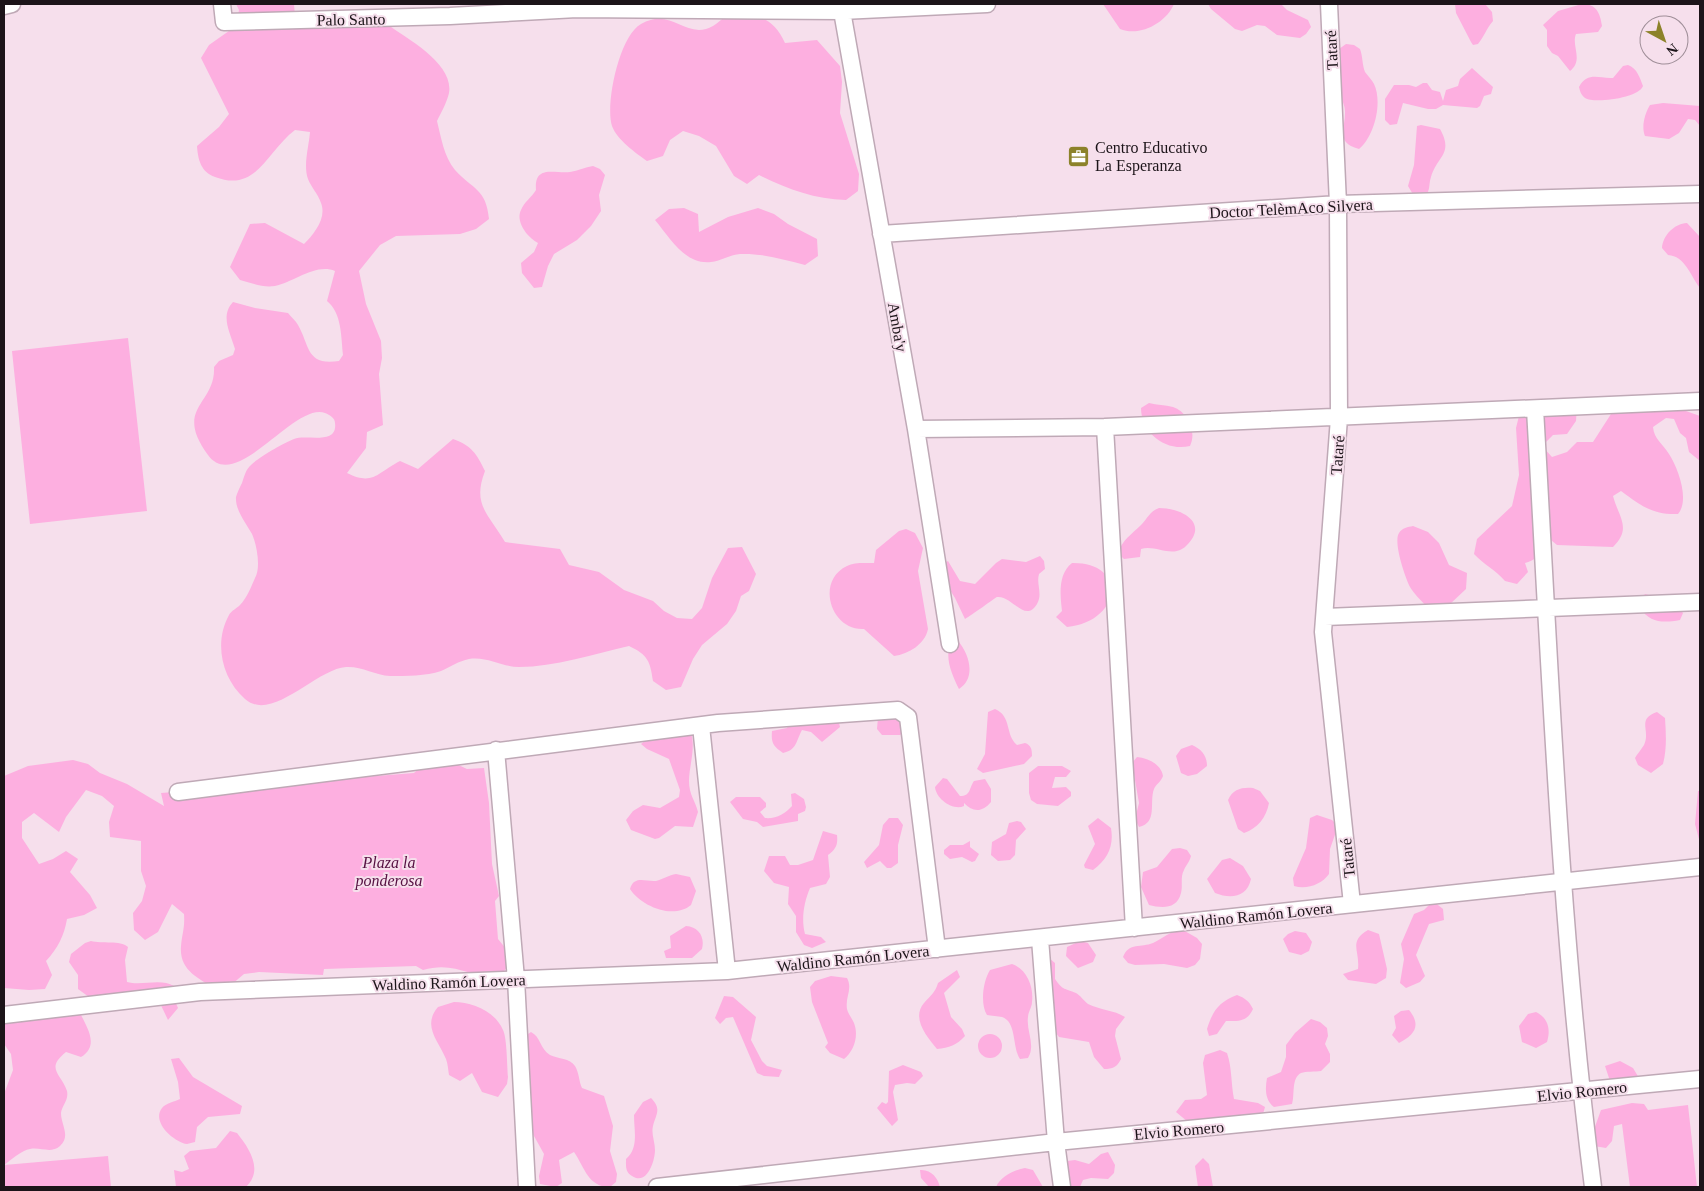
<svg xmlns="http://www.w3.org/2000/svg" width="1704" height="1191" font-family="Georgia,serif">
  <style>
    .green { fill: #fdafe0 }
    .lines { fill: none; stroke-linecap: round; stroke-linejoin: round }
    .minor-casing { stroke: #bfa9b6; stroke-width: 19 }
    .minor { stroke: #fff; stroke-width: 16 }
    .labels { text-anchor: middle; stroke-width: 4; stroke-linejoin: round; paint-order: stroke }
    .street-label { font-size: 16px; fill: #1c1419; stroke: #f6dfec }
    .poi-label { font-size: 16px; fill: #1c1419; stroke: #f6dfec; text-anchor: start }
    .park-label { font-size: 16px; font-style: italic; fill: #561042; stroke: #f6dfec }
  </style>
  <rect width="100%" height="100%" fill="#f6dfec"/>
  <path class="green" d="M236,4h58l1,12c32,-4 61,13 93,9 20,14 66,39 61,68 -2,9 -8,20 -12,28 4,16 7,36 18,49 18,20 31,18 34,49l-13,10 -16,5 -64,2 -16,9 -21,26 7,33 15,37 1,17 -3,16 4,51 -16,7 -1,16 -19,25c26,13 30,0 53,-12l18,8 35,-30c18,6 24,15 32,32 -13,34 3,42 20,71l55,7 9,16 30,7 25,18 29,11 11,10 13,7 15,1 10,-11 10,-30 16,-30 14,-1 14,27 -7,17 -8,5 -5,15 -9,13 -25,21 -9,14 -12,28 -15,3 -13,-9c-3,-20 -5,-26 -24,-35 -36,8 -74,21 -110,21 -17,0 -32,-11 -50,-8 -10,2 -19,8 -28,12 -15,5 -35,5 -51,5 -15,-1 -29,-10 -44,-9 -30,2 -74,56 -101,32 -24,-21 -31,-57 -16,-84 2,-4 8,-7 11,-10 7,-7 11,-18 15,-27 6,-10 2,-33 -3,-44 -6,-11 -17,-24 -16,-37 1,-4 4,-10 6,-14 2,-6 4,-14 9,-18 8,-8 33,-22 43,-26 12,-5 44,7 41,-16 0,-5 -5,-8 -10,-10 -31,-11 -89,81 -117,42 -35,-48 8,-50 6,-88l5,-6 14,-6 2,-6c-5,-17 -15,-33 -2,-47l22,6 33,5c3,4 8,8 10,12 12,21 8,41 41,36l4,-6c-2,-18 -1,-42 -16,-54l8,-30c-19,-8 -41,11 -60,15 -12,2 -24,-3 -35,-6l-10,-13 20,-43 15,-1 39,21c10,-10 23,-26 17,-41 -3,-9 -10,-16 -13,-24 -5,-14 1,-33 2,-47l-15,-2c-29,22 -38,63 -80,47 -14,-5 -17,-17 -18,-31l22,-19 10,-13 -28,-56 8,-13 27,-19 3,-16z
    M1103,4h71c-8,19 -34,33 -54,25z
    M1208,4h73l6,6 21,10 3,7 -5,7 -6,4 -23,-3 -12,-9 -8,-1 -15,6 -7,-2 -24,-20z
    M1455,4h30l7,8 1,9c-7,8 -9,16 -15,23l-5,1 -2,-3 -15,-29z
    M1582,4c14,0 18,8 20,22l-4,6 -22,2c-5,12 8,26 -6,37l-12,-15 -6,-3 -5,-7v-16l-4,-5 15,-14z
    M734,9c24,7 40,9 51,34l32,-3 23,26 2,16 -2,31 19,61 -1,17 -12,9c-32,-1 -59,-11 -87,-25l-12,9 -13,-8 -18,-30 -17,-10 -16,-5 -13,9 -7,16 -16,5c-11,-8 -30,-21 -35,-35 -7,-21 7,-90 29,-102 29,-16 41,11 65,5 9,-2 20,-14 28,-20z
    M1346,44l8,1 6,4c3,8 2,16 5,23 3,4 7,8 9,12 9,19 0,53 -15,65 -25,-6 -13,-22 -14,-38 0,-5 -3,-10 -4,-15 -2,-16 -2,-32 -2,-47z
    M1628,65c9,3 12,13 15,21 -4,12 -49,18 -58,12 -4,-3 -5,-7 -6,-11 9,-16 20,-8 34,-9l10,-12z
    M1472,68l21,19 -2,7 -7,2 -4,10 -3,2 -34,-3 -7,4h-8l-25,-6 -6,21 -7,1 -5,-5v-21l9,-14h15l7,2 7,-4h4l5,7 8,2 3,9 3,-11 12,-4 2,-7z
    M1663,103l37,3v20l-5,-6 -7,-1 -9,14 -10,6 -24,-3c-4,-9 0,-23 5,-31z
    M1421,125l19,4c14,25 -3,27 -9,48 -2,5 -1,10 -3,15l-6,5 -8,-1 -6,-10 6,-21 3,-39z
    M593,166l7,3 5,6 -6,20 2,16 -10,15 -14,14 -23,14 -6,12 -6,21 -8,1 -12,-15 -1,-10 13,-11 4,-9c-10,-5 -23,-21 -17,-33 3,-8 11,-13 15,-20 -2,-26 19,-16 34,-18 8,-1 15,-5 23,-6z
    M684,208l14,6 1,18 29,-15 30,-9 16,6 14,10 29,15 1,17 -13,9c-20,-5 -43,-12 -65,-11 -11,1 -19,7 -29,8 -26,3 -41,-24 -56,-42l14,-11z
    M1687,223l13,14v51c-10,-13 -15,-32 -32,-33l-6,-7c1,-13 12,-24 25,-25z
    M128,338l19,173 -117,13 -18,-173z
    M1149,403c8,2 16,2 24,4 15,5 24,25 17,39 -24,6 -49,-13 -49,-38z
    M1624,404l45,1 31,11v45l-11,-9 -3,-14 -6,-5 -6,-14 -8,-1 -13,9c1,12 10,17 16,27 9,14 21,46 9,60 -26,1 -38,-9 -57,-23l-8,5c6,22 19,32 0,51l-56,-2 -6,-5 -3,-13c-3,16 -4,31 -23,36l3,9 -11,12 -12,-3c-9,-11 -21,-16 -31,-27l3,-15 35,-33 7,-31 -3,-47 4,-16 57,-6 -1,15 -9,13 -14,1 -11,11 10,11 15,-5 10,-10h16l18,-28z
    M1159,508c23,0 51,15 27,38 -13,13 -31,-2 -45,3l-1,8 -16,2 -6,-6c4,-13 14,-19 23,-28 7,-7 8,-13 18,-17z
    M1413,526l15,6 11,11 10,22 18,8 -1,16 -17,16 -23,1c-5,-6 -12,-12 -16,-19 -5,-10 -17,-45 -11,-54 3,-5 9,-6 14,-7z
    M906,529l9,4 8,15 -5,23 10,58c-3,15 -19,25 -34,27l-30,-27c-33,2 -49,-48 -17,-63 7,-4 18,-3 27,-3l2,-13 23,-19z
    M1040,556l4,5 1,8 -6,5c-3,10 4,20 -2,30 -12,20 -25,-9 -40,-7 -2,1 -25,18 -32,22l-10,-21 -17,-27 3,-6 7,-4 12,20 15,3 21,-21 6,-4 24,3z
    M1072,563c57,-1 49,59 -5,64l-11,-10 6,-6c-2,-17 -4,-37 10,-48z
    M1645,594l28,8 10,11 -3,7c-17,3 -30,3 -40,-12v-7z
    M958,641c12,14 18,37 1,48 -7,-14 -15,-32 -8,-46z
    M995,709c17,7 10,26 22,36l8,-2c6,2 7,6 7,13l-8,8 -41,9 -6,-4 8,-15 3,-42z
    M895,711l11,19 -6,5h-18l-5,-6 1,-12z
    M1657,712l8,6c1,16 2,31 -2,46l-12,9 -13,-8 -3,-7c2,-4 6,-8 9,-13 7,-14 -8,-26 13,-33z
    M795,715l43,4 2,8 -18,15 -11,-10 -9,-2c-6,11 -5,20 -19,23 -10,-7 -12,-10 -11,-22l15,-3z
    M691,733c5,15 -2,33 -2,48 0,14 6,19 9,31l-5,15 -18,-1 -16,12 -4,1 -24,-9 -5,-10 7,-9 10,-6 17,3 19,-11 1,-7 -11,-31 -22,-10 -6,-5 6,-5z
    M1192,745c9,4 15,10 15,21l-10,8 -9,2 -7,-3 -5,-17 5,-7z
    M1137,757c11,1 24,7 26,19 -2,6 -7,8 -9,13 -5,13 4,34 -15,38l-4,-8 4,-16 -7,-40z
    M73,760l15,4 12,9 27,11 37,22 -3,-13 253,-20 15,-13 23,2 15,7 17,-1 5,35 3,61 7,32 -4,5 3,38 9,11 1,16 -10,13c-29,-3 -45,-18 -75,-9l-7,-4 -92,3 -1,6 -64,-3 -15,2 -13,11 -15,4c-18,-11 -37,-19 -35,-43 1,-12 4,-18 3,-32l-12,-10 -14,28 -13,8 -11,-10 -1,-17 9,-12 4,-15 -5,-15v-30l-31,-4 -1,-15 5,-16 -12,-10 -16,-6 -20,27 -7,15 -25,-19 -12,9v16l17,26 14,-5 13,-8 12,8 -8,13 20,23 7,13 -13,7 -17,4c-3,17 -9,29 -21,42l6,14 -7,14 -16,1 -25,-2v-212l24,-10z
    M1038,766h24l9,5 -5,6h-11l-3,11 14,-1 5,5v4l-13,10 -21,-2 -6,-4 -2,-7v-20z
    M943,778l4,1 13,17c11,0 9,-8 14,-15l11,-2 6,10v13c-8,10 -18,11 -27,1v3c-11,5 -28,-7 -29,-19z
    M1253,788l7,3 9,12c-3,15 -11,25 -25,30l-6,-4 -10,-29c5,-11 14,-13 25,-12z
    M1698,791h2v52l-5,-19z
    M795,793l9,6 2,8 -1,4 -7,3v7l-35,6 -6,-5 -14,-3 -13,-17 6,-5h24l6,6v4l-6,5 5,6c11,1 20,-4 27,-12l-1,-12z
    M1317,815l15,5 6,6 -8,23 -1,25c-7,10 -22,16 -35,12l-1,-8 13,-30 4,-30z
    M889,818h9l5,7 -5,20v18l-7,5h-4l-7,-7 -13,7 -3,-6 15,-17 4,-20z
    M1098,818l13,10c3,18 -3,31 -18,42l-8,-2 -1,-3 11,-21 -7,-18z
    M1017,821l4,1 5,7 -10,11 -1,15 -5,5 -12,1 -7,-6 1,-13 14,-8 3,-11z
    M823,831l14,4c1,10 -1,14 -9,20l2,22 -4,7 -16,4c-6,14 -9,31 -5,46l16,3 5,5 -14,6 -8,-3 -8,-13v-16l-8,-12 1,-17 -15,-4 -10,-12 5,-15h16l5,9h8l15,-5z
    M970,841v6l9,7 -4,7 -3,1 -10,-5 -12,2 -6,-5v-4l6,-5h13z
    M1180,848l7,2 4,6c-2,7 -5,9 -7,14 -4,7 -1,16 -3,23 -4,17 -20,15 -32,12l-8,-18 2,-15 14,-5 15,-18z
    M1230,858l13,8 8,13c-4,19 -21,20 -36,14l-8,-14 15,-19z
    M676,874l14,3 6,14 -5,14c-18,15 -50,1 -61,-16 4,-14 16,-7 26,-8 7,-2 13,-6 20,-7z
    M1433,901l10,8 1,11 -15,4 -13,31 9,21 -5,6 -14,6 -6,-5 4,-24 -3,-15 13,-30 10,-4z
    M686,926c13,1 19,11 16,23l-10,9h-26l-2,-7 7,-3 -1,-12z
    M1183,930l14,8 5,6 -2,15 -5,6 -8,3 -23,-4 -29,1 -7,-2 -5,-6c6,-15 18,-9 30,-14 11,-5 16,-12 30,-13z
    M1368,930l11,4 8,35 -1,9 -10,6 -28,-4 -5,-6 15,-5c2,-19 -10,-27 10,-39z
    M1295,931l11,2 6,9 -3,9 -8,4 -12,-3 -6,-13 5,-5z
    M91,941c11,3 29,-1 37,6l-3,13 2,22c15,4 34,-4 47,4l1,15 3,7 -10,12 -10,-21 -69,-2 -11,-8v-14l-9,-13 2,-8 14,-11z
    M1080,941l8,2 8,12 -3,7 -15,6 -12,-12 1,-9z
    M1049,958l6,5v16c8,12 10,9 21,14 4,2 8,8 12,11 12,6 26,6 37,13l-9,12 -1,7 6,23c-4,8 -8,10 -17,10l-10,-12 -5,-15 -30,-5 -9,-12z
    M1012,964c15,5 22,23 20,38 0,5 -4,10 -4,15 -2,14 8,28 0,41l-8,1c-8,-12 -3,-37 -18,-42 -4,-1 -11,-1 -15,-2 -7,-11 -4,-34 3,-45z
    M957,970l3,7 -16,16 7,24 11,12 3,7c-8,9 -16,12 -28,13 -10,-12 -26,-31 -13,-46 7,-8 11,-10 14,-20z
    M831,976l16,2c6,11 -2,19 0,31 1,5 5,9 7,14 5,13 0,28 -10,36l-14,-6 -5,-6 3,-4 -16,-41 -2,-15 5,-6z
    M1237,995c8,3 12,6 16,14 -6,13 -14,12 -27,12l-9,13 -8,2 -2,-7c6,-19 12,-27 30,-34z
    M724,996l9,1 23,20 -5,23 11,21 5,5 15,4 -3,7 -15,-1 -7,-3 -24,-56 -7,1 -6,6 -5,-6z
    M454,1002c18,0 41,9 49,28 4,8 4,35 5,47l-1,7 -9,13 -16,-5 -10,-19 -12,8 -11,-6c-1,-5 -1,-11 -3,-16 -8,-19 -24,-33 -8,-52z
    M1409,1010c13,16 5,25 -10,33l-7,-8 4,-7 -2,-12 7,-5z
    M1536,1012c12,6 15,17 11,30l-11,6 -14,-6 -3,-16 9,-12z
    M73,1013l8,2c7,14 18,31 0,42l-15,-5c-21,17 -5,21 1,39 2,9 -5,14 -6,22 0,12 10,23 -1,33 -9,8 -19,1 -30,3 -8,1 -19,11 -26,16l104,-9 3,31h-107v-93l9,-24 -2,-16 -7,-10v-22z
    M1311,1019l9,3 7,6 1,8 -3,8 5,10v8l-9,9c-6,1 -15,0 -20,2 -10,5 -6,22 -9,31l-18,3c-9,-7 -9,-18 -7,-29l14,-6 5,-15v-12l9,-12z
    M531,1032c10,5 9,17 19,23 8,4 20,3 25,11 4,6 4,16 7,22l22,8 9,30 -3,25 7,23 -1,8 -6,5c-22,0 -25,-19 -36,-35l-15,8 3,23 -6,4 -16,-3 -1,-8 5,-22 -15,-27 -10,-87z
    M978 1046a12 12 0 1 1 24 0a12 12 0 1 1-24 0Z
    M1220,1050l7,3c5,14 4,31 7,46l24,4 7,4 -2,7 -75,8 -12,-10 9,-12 16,-1 6,-4 -4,-32 2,-8z
    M179,1058l14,19 49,29 -2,8 -32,3 -11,10 -2,15 -8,2c-13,-2 -36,-22 -25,-36 4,-5 12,-6 18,-9l-2,-17 -7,-23z
    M1620,1061l13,7 6,10 -29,3 -5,-15z
    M903,1065l18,7 2,4 -8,8 -8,-1 -12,2 -2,7 5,28 -6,6 -15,-18 5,-6 4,2 2,-2 1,-31z
    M651,1098c11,11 5,16 2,28 -2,8 2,16 2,24 0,11 -8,36 -23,26 -7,-4 -6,-10 -6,-17 13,-11 8,-28 8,-44l9,-13z
    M1632,1103l12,1 4,6 40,-5 9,82h-67l-8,-63 -8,2 -2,15 -6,7 -12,-2 -2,-11 9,-25z
    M230,1131l7,2c12,15 27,37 9,54h-70l-2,-17 8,2 7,-3 -5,-13 6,-5 26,-3z
    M1108,1152l7,13 -1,8 -6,6 -17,-1 -8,2 -3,7h-11l-2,-26 8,-1 14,4 12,-10z
    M1203,1158l6,6 4,23h-15l-3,-21z
    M1025,1168l8,2 10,17h-47c5,-11 18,-17 29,-19z
    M920,1170c11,-1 18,8 20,17h-11l-8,-9z"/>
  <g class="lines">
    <defs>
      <path id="minor" d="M222,4l2,18 226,-6 127,-7 265,2 145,-7
        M1329,4l9,200 1,214 -16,214 29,272
        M4,6l8,-2
        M842,11l74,418 34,215
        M881,234l457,-30 362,-10
        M1535,409c15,259 25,520 58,778
        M1105,427l29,501
        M916,429l189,-2 595,-26
        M1325,617l375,-15
        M701,726l26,245
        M496,750l20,229 11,208
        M178,792l540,-69 180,-13 10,7 29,232
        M1040,939l16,203 6,45
        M4,1015l196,-23 527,-21 973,-104
        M657,1187l399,-45 644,-63"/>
    </defs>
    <use href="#minor" class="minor-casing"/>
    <use href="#minor" class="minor"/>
  </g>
  <defs>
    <symbol id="office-square" viewBox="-11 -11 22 22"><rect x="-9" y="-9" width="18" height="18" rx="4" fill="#8c822a" stroke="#f6dfec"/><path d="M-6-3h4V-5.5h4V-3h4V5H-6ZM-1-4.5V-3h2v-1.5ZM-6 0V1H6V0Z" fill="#fff"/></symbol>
  </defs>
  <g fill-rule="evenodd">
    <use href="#office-square" x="1066" y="144" width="25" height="25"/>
  </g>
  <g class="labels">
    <g class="street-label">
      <text transform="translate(351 19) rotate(-1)" y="6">Palo Santo</text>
      <text transform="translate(1331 50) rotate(-93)" y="6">Tataré</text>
      <text transform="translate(1291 208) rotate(-3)" y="6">Doctor TelèmAco Silvera</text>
      <text transform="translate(898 327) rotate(80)" y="6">Amba'y</text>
      <text transform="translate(1337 455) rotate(-86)" y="6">Tataré</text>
      <text transform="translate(1347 858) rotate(-96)" y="6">Tataré</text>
      <text transform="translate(1256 915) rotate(-6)" y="6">Waldino Ramón Lovera</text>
      <text transform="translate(853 958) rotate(-6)" y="6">Waldino Ramón Lovera</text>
      <text transform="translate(449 982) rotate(-2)" y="6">Waldino Ramón Lovera</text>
      <text transform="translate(1582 1091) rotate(-6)" y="6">Elvio Romero</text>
      <text transform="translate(1179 1130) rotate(-5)" y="6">Elvio Romero</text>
    </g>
    <g class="poi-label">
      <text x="1095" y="153">Centro Educativo<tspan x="1095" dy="18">La Esperanza</tspan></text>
    </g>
    <g class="park-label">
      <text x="389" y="868">Plaza la<tspan x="389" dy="18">ponderosa</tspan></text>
    </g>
  </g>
  <rect width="1704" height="1191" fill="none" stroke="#1c1419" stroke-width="10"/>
  <g transform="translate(1664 40) rotate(140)"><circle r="24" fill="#f6dfec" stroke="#9f8e98"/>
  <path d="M0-4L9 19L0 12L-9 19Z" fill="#8c822a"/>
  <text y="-8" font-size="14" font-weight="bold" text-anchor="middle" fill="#1c1419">N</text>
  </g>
</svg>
